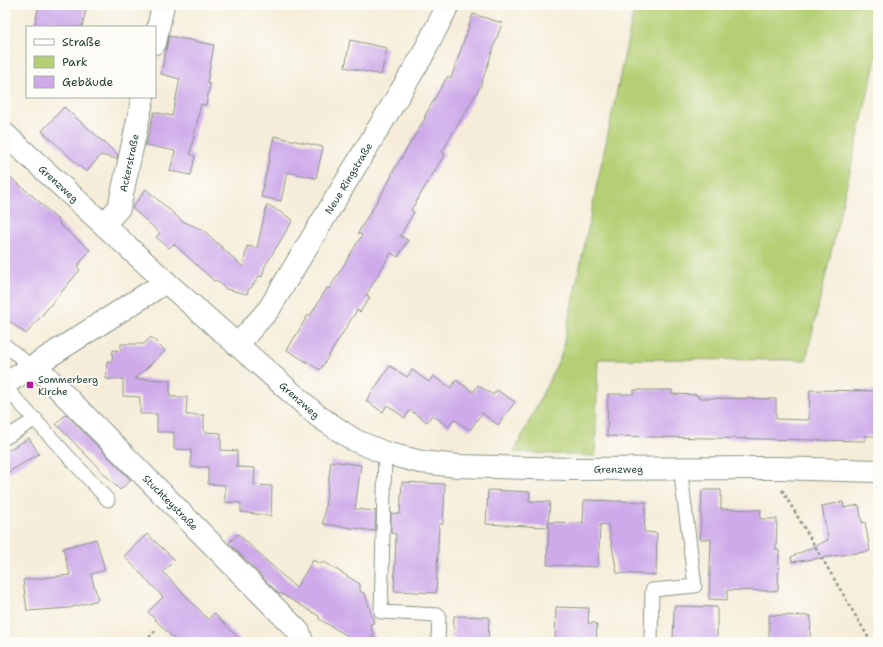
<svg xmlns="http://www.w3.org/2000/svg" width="883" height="647" font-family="'Shantell Sans',sans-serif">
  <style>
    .green { fill: #b5cf74; stroke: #6a8654 }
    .building { fill: #ceaaea }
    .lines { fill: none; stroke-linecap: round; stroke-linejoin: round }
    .lane-casing { stroke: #8a9586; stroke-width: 15 }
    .street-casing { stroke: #8a9586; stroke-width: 24 }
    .path { stroke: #8a9586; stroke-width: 2.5; stroke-dasharray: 3 3; stroke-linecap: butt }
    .lane { stroke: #fff; stroke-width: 13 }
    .street { stroke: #fff; stroke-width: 22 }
    .poi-dot { fill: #b5179e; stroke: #fdfcf7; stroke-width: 1.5 }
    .labels { text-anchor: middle; stroke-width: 3.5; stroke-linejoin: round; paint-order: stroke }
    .street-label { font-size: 10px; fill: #1f3d34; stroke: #fdfcf7 }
    .poi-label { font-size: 10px; fill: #1f3d34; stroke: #fdfcf7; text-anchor: start }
  </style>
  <rect width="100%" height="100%" fill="#fdfcf7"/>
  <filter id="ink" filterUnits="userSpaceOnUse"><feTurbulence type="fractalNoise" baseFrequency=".025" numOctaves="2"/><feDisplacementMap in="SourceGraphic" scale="8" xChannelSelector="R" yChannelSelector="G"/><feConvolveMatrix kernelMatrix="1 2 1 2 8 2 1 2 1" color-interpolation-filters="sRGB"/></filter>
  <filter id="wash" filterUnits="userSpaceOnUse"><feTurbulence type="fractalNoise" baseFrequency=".012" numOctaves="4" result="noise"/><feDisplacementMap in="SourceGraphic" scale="16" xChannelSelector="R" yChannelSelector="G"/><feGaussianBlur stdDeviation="0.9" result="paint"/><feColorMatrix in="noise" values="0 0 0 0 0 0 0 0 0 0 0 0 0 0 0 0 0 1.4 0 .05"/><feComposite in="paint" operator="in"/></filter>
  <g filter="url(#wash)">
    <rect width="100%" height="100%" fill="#f5edd9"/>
    <path class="green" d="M635,5h243v45l-72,310 -208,-1 -3,97 -81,-4 47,-96z"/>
    <g id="blocks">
      <path class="building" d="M39,5h37l-1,2 11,3 -4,17h-48z
        M473,14l29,9 -22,64 -38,65 3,2 -34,56 3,2 -14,24 8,4 -10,17 -7,-4 -25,42 4,2 -10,15 -3,-2 -37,60 -33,-20 21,-35 2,1 17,-28 2,1 16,-26 17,-28 -4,-2 34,-57 -1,-1 35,-58h-2l24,-41 3,2z
        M169,36l45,9 -7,38 3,1 -4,21 -5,-1 -11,50 5,2 -4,19 -21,-4 5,-20 -29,-6 8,-33 18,4 8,-37 -19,-5z
        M350,40l37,8 -6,27 -36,-8z
        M64,107l54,48 -1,4 -16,-4 -15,17 -44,-41z
        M274,136l49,11 -7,31 -29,-6 -6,29 -20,-4z
        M5,173l29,24 26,25 -1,2 31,26 -13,17 3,3 -54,64 -21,-16z
        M146,189l36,32 21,9 40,37 4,-21 10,2 10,-44 26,16 -28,46 -3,11 -3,-1 -8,12h-2l-2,6 -21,-5 -10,-9 -2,1 -40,-37 -5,4 -13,-11 4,-4 -28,-25z
        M151,337l14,14 -30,28 35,1v17h17l-1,18h18v17l17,1v17l16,1v16l18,1 -1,17 18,1 -1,30 -30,-4v-9l-16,-1v-17l-17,-1v-17h-17v-17l-17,-1v-17h-17v-18h-17v-17l-17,-1v-17h-17l1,-18h5l1,-11 8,1v-7h23z
        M390,366l17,11 5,-7 17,12 4,-6 18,12 5,-8 17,12 5,-7 15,10 4,-5 18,12 -17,23 -16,-12 -12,17 -16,-11 -5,8 -17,-12 -5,7 -17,-12 -5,8 -18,-13 -4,7 -17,-11z
        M634,390h38v4l26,1v3l78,1v20l33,1 1,-30 68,1v45h-13v5l-258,-5 1,-42h26z
        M66,414l65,66 -11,10 -64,-66z
        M29,438l10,16 -34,20v-22z
        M331,461l30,4 -6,44 21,2 -1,20 -52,-7z
        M402,482l43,2 -2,40h-4l-3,69 -42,-2 2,-57 -5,-1v-20l9,1z
        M488,490l42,2 -1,9 21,1 -2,25 -62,-3z
        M702,490h19v19l40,1 -1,9h17l-1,31h3l-1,41 -51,-1v10l-18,-1 2,-60h-11z
        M584,500l62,2 -2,30 13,1 -1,42 -39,-2 -9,-49 -8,1 -2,42 -51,-2 2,-43 34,1z
        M843,502l1,6 15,-3 3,18 3,-1 5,29 -78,11 -1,-5 37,-17 -6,-34z
        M147,534l28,26 -12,12 45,47 6,-6 28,29h-65l-29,-30 15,-15 -39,-41z
        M238,534l58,54 17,-28 7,4 4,-2 36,22v7l5,3 9,29 -4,1 4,13 -14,5h-12l-2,-7 -27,-16v-3l-39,-23 -1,1 -50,-51z
        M96,539l9,31 -14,4 7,26 -29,8 -42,3 -4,-31 47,-5 -7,-27z
        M674,606l43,1v35h-44z
        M556,607l33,1 -1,15h7l2,2 -1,17h-41z
        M769,615l42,1 -1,26h-41z
        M454,616l35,1 -1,25h-35z"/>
    </g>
  </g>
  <g filter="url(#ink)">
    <use href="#blocks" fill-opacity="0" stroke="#8a9586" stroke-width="1"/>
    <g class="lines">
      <defs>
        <path id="lane" d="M5,345l27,22
          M5,387l103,113
          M5,438l31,-19
          M385,453l-4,159 58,3 -1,27
          M651,642l1,-52 43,-4 -15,-119"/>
        <g id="street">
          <path d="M155,43l8,-38"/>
          <path id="s1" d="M5,134l161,148 152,134 36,24 31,13 36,9 37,4 109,3 210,-1 101,3"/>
          <path id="s2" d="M104,224l15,-16 24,-111"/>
          <path id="s3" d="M237,345l32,-36 152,-251 27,-53"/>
          <path id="s4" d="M35,365l264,267 3,10"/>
          <path d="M5,384l161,-102"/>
        </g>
      </defs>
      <use href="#lane" class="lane-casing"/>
      <use href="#street" class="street-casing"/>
      <path class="path" d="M782,490l89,152
        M145,642l12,-13"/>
      <use href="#lane" class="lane"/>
      <use href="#street" class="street"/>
    </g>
  </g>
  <rect class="poi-dot" x="26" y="381" width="8" height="8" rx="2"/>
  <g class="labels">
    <g class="street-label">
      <text dy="4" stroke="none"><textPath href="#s2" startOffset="68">Ackerstraße</textPath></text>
      <text dy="4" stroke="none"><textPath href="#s3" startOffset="201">Neue Ringstraße</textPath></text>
      <text dy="4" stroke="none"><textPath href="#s1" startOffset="73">Grenzweg</textPath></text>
      <text dy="4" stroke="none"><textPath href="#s1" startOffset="397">Grenzweg</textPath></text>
      <text dy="4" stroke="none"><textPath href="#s1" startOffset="733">Grenzweg</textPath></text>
      <text dy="4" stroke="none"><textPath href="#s4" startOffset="193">Stuchteystraße</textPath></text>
    </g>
    <g class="poi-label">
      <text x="38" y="383">Sommerberg<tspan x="38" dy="12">Kirche</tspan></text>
    </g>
  </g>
  <rect width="883" height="647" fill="none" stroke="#fdfcf7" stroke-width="20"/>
  <rect x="26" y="26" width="130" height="72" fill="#fdfcf7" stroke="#a4b0a9"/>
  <rect x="34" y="39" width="20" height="6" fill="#ffffff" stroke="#a4b0a9"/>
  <text x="62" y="46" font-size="12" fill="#1f3d34">Straße</text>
  <rect x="34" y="56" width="20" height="12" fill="#b5cf74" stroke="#a4b0a9"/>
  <text x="62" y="66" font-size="12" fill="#1f3d34">Park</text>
  <rect x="34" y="76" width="20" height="12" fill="#ceaaea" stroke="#a4b0a9"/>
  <text x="62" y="86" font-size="12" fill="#1f3d34">Gebäude</text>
</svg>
